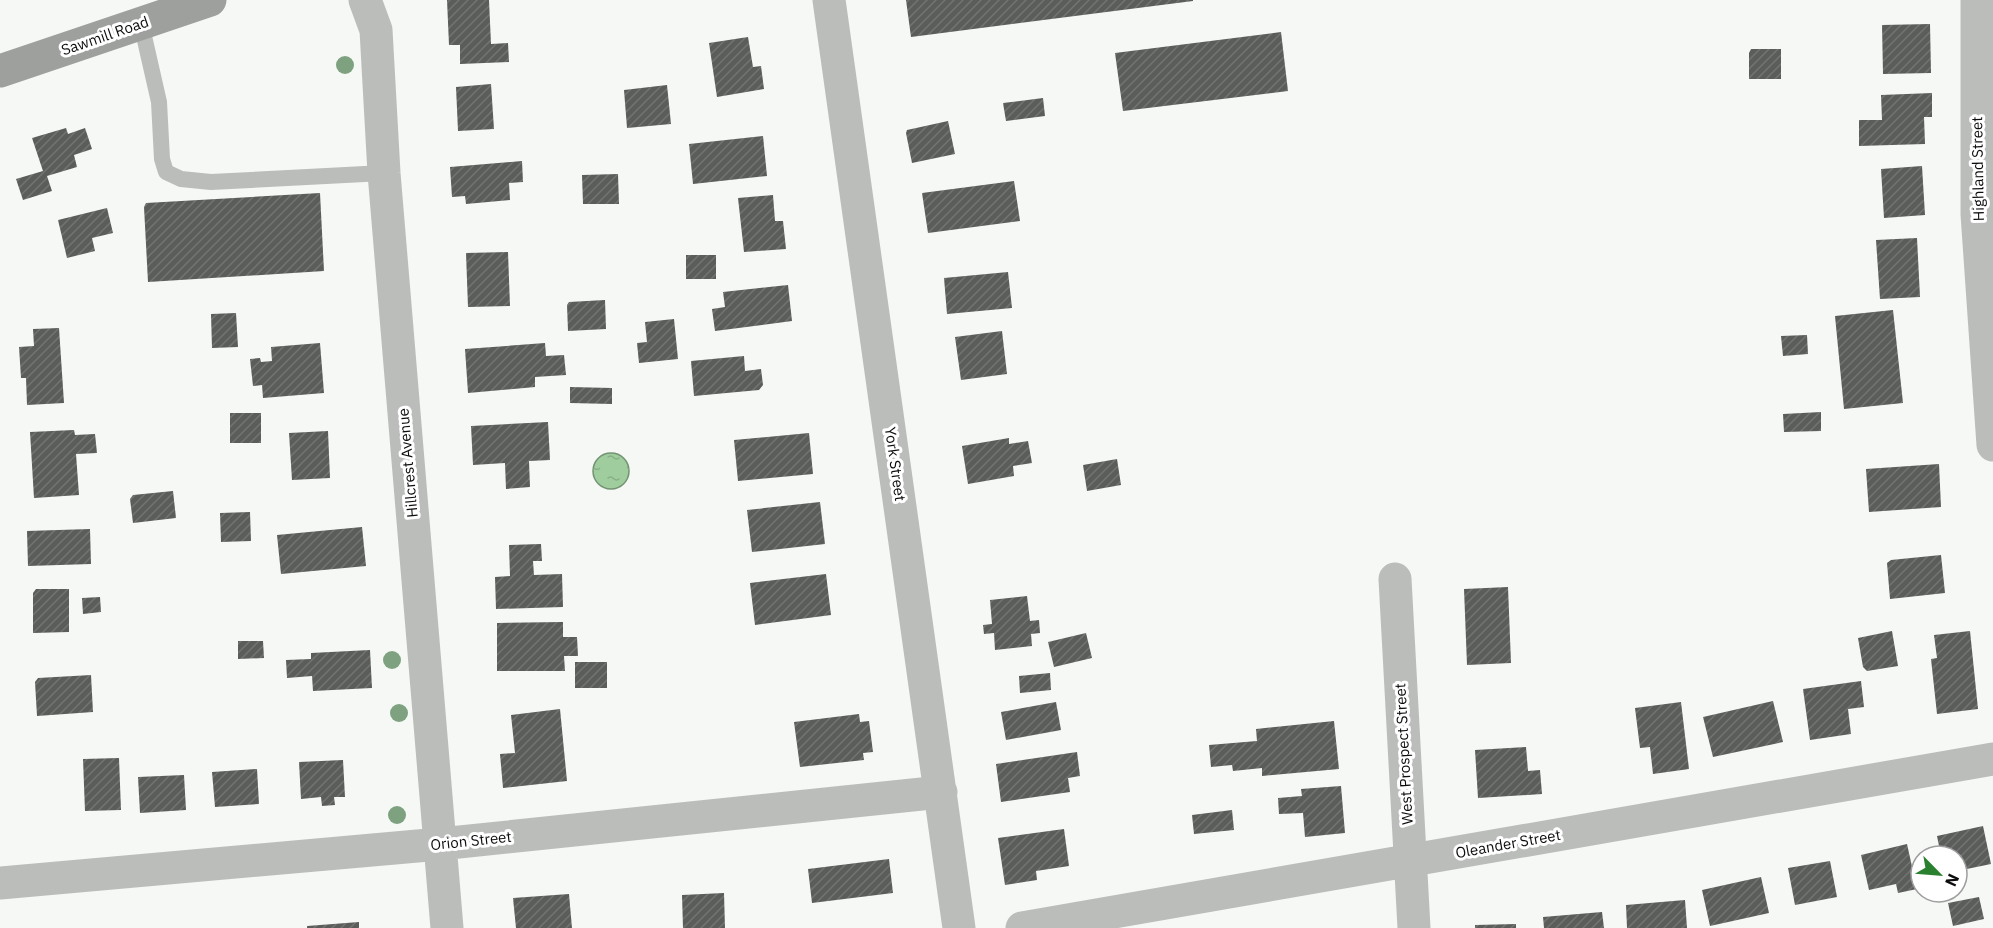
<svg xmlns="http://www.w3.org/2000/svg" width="1993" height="928" font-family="'IBM Plex Sans',sans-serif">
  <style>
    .water { fill: url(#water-ripples); stroke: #739372; stroke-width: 1.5 }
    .building { fill: url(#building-hatch) }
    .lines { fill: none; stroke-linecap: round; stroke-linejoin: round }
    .service { stroke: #bbbdbb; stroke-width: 16 }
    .minor { stroke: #bbbdbb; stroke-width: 33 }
    .secondary { stroke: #9ea09e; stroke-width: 33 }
    .tree { fill: #7ea280 }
    .labels { text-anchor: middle; stroke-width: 6; stroke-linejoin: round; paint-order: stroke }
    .street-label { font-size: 15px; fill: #0b0c0b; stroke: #fff }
  </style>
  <defs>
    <pattern id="water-ripples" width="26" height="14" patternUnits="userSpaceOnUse" patternTransform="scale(1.5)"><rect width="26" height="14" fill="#9fcd9e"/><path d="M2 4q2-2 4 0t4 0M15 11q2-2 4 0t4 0" fill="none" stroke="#88af87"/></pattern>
    <pattern id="building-hatch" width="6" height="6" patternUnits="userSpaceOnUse" patternTransform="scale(1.5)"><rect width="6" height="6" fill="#5b5d5b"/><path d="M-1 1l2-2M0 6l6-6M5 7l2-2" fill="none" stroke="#727372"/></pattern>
  </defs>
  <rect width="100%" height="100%" fill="#f5f8f5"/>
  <path class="water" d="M593 471a18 18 0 1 1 36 0a18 18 0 1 1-36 0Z"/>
  <path class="building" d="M447,0h42l2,44 17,-1 1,19 -49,2v-19h-11z
    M906,0h287v1l-282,36z
    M1930,24l1,49 -48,1 -1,-49z
    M1281,32l7,59 -165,20 -8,-58z
    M748,37l5,30 8,-1 3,23 -47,8 -8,-54z
    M1751,49h30v30h-32v-26z
    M491,84l3,45 -36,2 -2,-44z
    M667,85l4,39 -44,4 -3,-38z
    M1932,93v24h-8l1,27 -66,2v-26h23l-1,-25z
    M1043,98l2,18 -39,5 -3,-18z
    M948,121l7,33 -43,9 -6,-30 1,-3z
    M66,128l2,6 17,-6 7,21 -18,6 3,12 -30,9 5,15 -29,9 -7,-21 27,-8 -11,-33z
    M763,136l4,40 -74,8 -4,-40z
    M522,161l1,21 -14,1 1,17 -44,4 -1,-8 -13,1 -2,-30z
    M1922,166l3,49 -41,3 -3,-49z
    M618,174l1,30h-36l-1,-29z
    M1014,181l6,40 -92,12 -6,-40z
    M320,193l4,78 -176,11 -4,-75 2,-4z
    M773,195l2,26h8l3,28 -42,3 -6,-54z
    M107,208l6,25 -21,5 3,13 -28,7 -9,-38z
    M1917,238l3,59 -40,2 -4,-59z
    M508,252l2,54 -42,1 -2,-54z
    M686,255h30v24h-30z
    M1008,272l4,36 -65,6 -3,-36z
    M788,285l4,36 -77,10 -3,-22 13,-2 -2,-15z
    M605,300l1,29 -38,2 -1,-26 2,-3z
    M1893,310l10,93 -59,6 -9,-93z
    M236,313l2,34 -26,1 -1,-34z
    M674,319l4,40 -39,4 -2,-20 10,-1 -2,-20z
    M59,328l5,75 -37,2 -1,-27h-5l-2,-31 15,-1 -1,-17z
    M1002,331l5,43 -46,6 -6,-43z
    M1807,335l1,19 -25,2 -2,-20z
    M320,343l4,50 -61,5 -1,-13 -9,1 -3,-27 10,-1 1,4 11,-1 -1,-14z
    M545,343l1,13 18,-1 2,20 -31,2v10l-67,6 -3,-44z
    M744,356l1,15 16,-2 2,16 -4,5 -65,6 -3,-35z
    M570,387l42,1v16l-42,-1z
    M1821,412v19l-37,1 -1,-18z
    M230,413h31v30h-31z
    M548,422l2,38 -21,1 1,26 -24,2 -1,-26 -32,2 -2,-39z
    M74,430l1,5 20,-1 2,19 -21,1 3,41 -45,3 -4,-66z
    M328,431l2,47 -38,2 -3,-47z
    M809,433l4,41 -75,7 -4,-41z
    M1009,438v6l19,-3 4,22 -19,3 1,10 -46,8 -6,-38z
    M1117,459l4,26 -34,6 -4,-26z
    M1939,464l2,43 -72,5 -3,-43z
    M173,491l3,27 -43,5 -3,-24 3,-4z
    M820,502l5,42 -73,8 -5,-42z
    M250,512l1,29 -30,1 -1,-29z
    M362,527l4,39 -85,8 -4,-39z
    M90,529l1,35 -63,2 -1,-35z
    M541,544l1,17h-9l1,14 28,-1 1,33 -67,2 -1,-32 15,-1 -1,-31z
    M1941,555l4,38 -55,6 -3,-36 4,-3z
    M826,574l5,41 -76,10 -5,-42z
    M1508,587l3,76 -44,2 -3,-76z
    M36,589h33v43l-36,1v-40z
    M1027,596l3,25 9,-1 1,13 -9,1 1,12 -37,4 -1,-17 -10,1 -1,-9 9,-1 -2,-24z
    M100,597l1,15 -18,2 -1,-16z
    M563,622v15h14l1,19h-14l1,15h-68v-48z
    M1892,631l6,35 -31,5 -4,-4 -5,-29z
    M1970,631l8,78 -41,5 -6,-55 6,-1 -3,-23z
    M1086,633l6,25 -38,9 -6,-25z
    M238,641h25l1,17 -26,1z
    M370,650l2,38 -59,3 -1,-15 -25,2 -1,-18 25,-1v-6z
    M575,662h32v26h-32z
    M1050,673l1,17 -31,3 -1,-17z
    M91,675l2,37 -56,4 -2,-34 3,-4z
    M1861,681l3,26 -16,2 3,25 -41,6 -7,-51z
    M1773,701l10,41 -70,15 -10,-40z
    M1056,702l5,28 -55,10 -5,-28z
    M1681,702l8,67 -36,5 -3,-27 -10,1 -5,-40z
    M560,709l7,72 -64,7 -3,-34 15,-1 -4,-38z
    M859,714l1,8 9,-1 4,31 -10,1 1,7 -64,7 -6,-45z
    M1334,721l5,48 -77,7v-8l-29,3 -1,-6 -21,2 -2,-22 48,-4 -1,-12z
    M1526,747l2,24 12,-1 2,24 -64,4 -3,-48z
    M1077,752l3,24 -12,2 2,14 -69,10 -5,-38z
    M119,758l2,52 -36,1 -2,-52z
    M343,760l2,37h-11l1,8 -13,1 -1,-9 -20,2 -2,-37z
    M257,769l2,35 -44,3 -3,-35z
    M184,775l2,35 -46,3 -2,-36z
    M1341,786l4,47 -40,4 -2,-24 -24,1 -1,-16 24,-2 -1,-7z
    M1232,810l2,20 -40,4 -2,-19z
    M1983,826l8,38 -34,7v-15h-16l-4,-20z
    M1064,829l5,37 -33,5 1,9 -32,5 -7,-47z
    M1907,844l10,45 -19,4 -2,-9 -27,6 -8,-35z
    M889,859l4,34 -81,10 -4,-34z
    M1830,861l7,36 -42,8 -7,-37z
    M1761,877l8,36 -59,13 -8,-36z
    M724,893l1,35h-42l-1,-33z
    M569,894l3,34h-56l-3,-30z
    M1979,897l5,22 -31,7 -5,-23z
    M1685,900l2,28h-60l-1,-23z
    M1602,912l2,16h-60l-1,-11z
    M359,922v6h-52v-2z
    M1516,924v4h-41v-3z"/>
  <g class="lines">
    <path class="service" d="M141,23l18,79 3,57 4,13 15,7 30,3 173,-9"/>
    <path class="minor" d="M365,0l11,30 8,143 63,755
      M829,0l130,928
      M1977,0v214l16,231
      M1395,579l19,349
      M0,883l440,-39 501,-52
      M1022,928l971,-169"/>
    <path class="secondary" d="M0,71l210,-71"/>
  </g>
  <g class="tree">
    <circle cx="345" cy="65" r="9"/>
    <circle cx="392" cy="660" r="9"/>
    <circle cx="399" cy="713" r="9"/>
    <circle cx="397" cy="815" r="9"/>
  </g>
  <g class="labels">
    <g class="street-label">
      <text transform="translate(105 36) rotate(-19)" y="5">Sawmill Road</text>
      <text transform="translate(1978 169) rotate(-91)" y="5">Highland Street</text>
      <text transform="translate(408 463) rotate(-95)" y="5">Hillcrest Avenue</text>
      <text transform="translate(895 464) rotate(82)" y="5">York Street</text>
      <text transform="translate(1404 754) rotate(-93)" y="5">West Prospect Street</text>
      <text transform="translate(471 841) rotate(-6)" y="5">Orion Street</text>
      <text transform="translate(1508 844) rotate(-10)" y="5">Oleander Street</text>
    </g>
  </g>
  <g transform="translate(1939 874) rotate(115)"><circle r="28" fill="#ffffff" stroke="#9d9e9d" stroke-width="1.5"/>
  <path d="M0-4.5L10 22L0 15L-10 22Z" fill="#29802e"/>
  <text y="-9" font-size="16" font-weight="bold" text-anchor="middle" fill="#0b0c0b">N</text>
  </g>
</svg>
